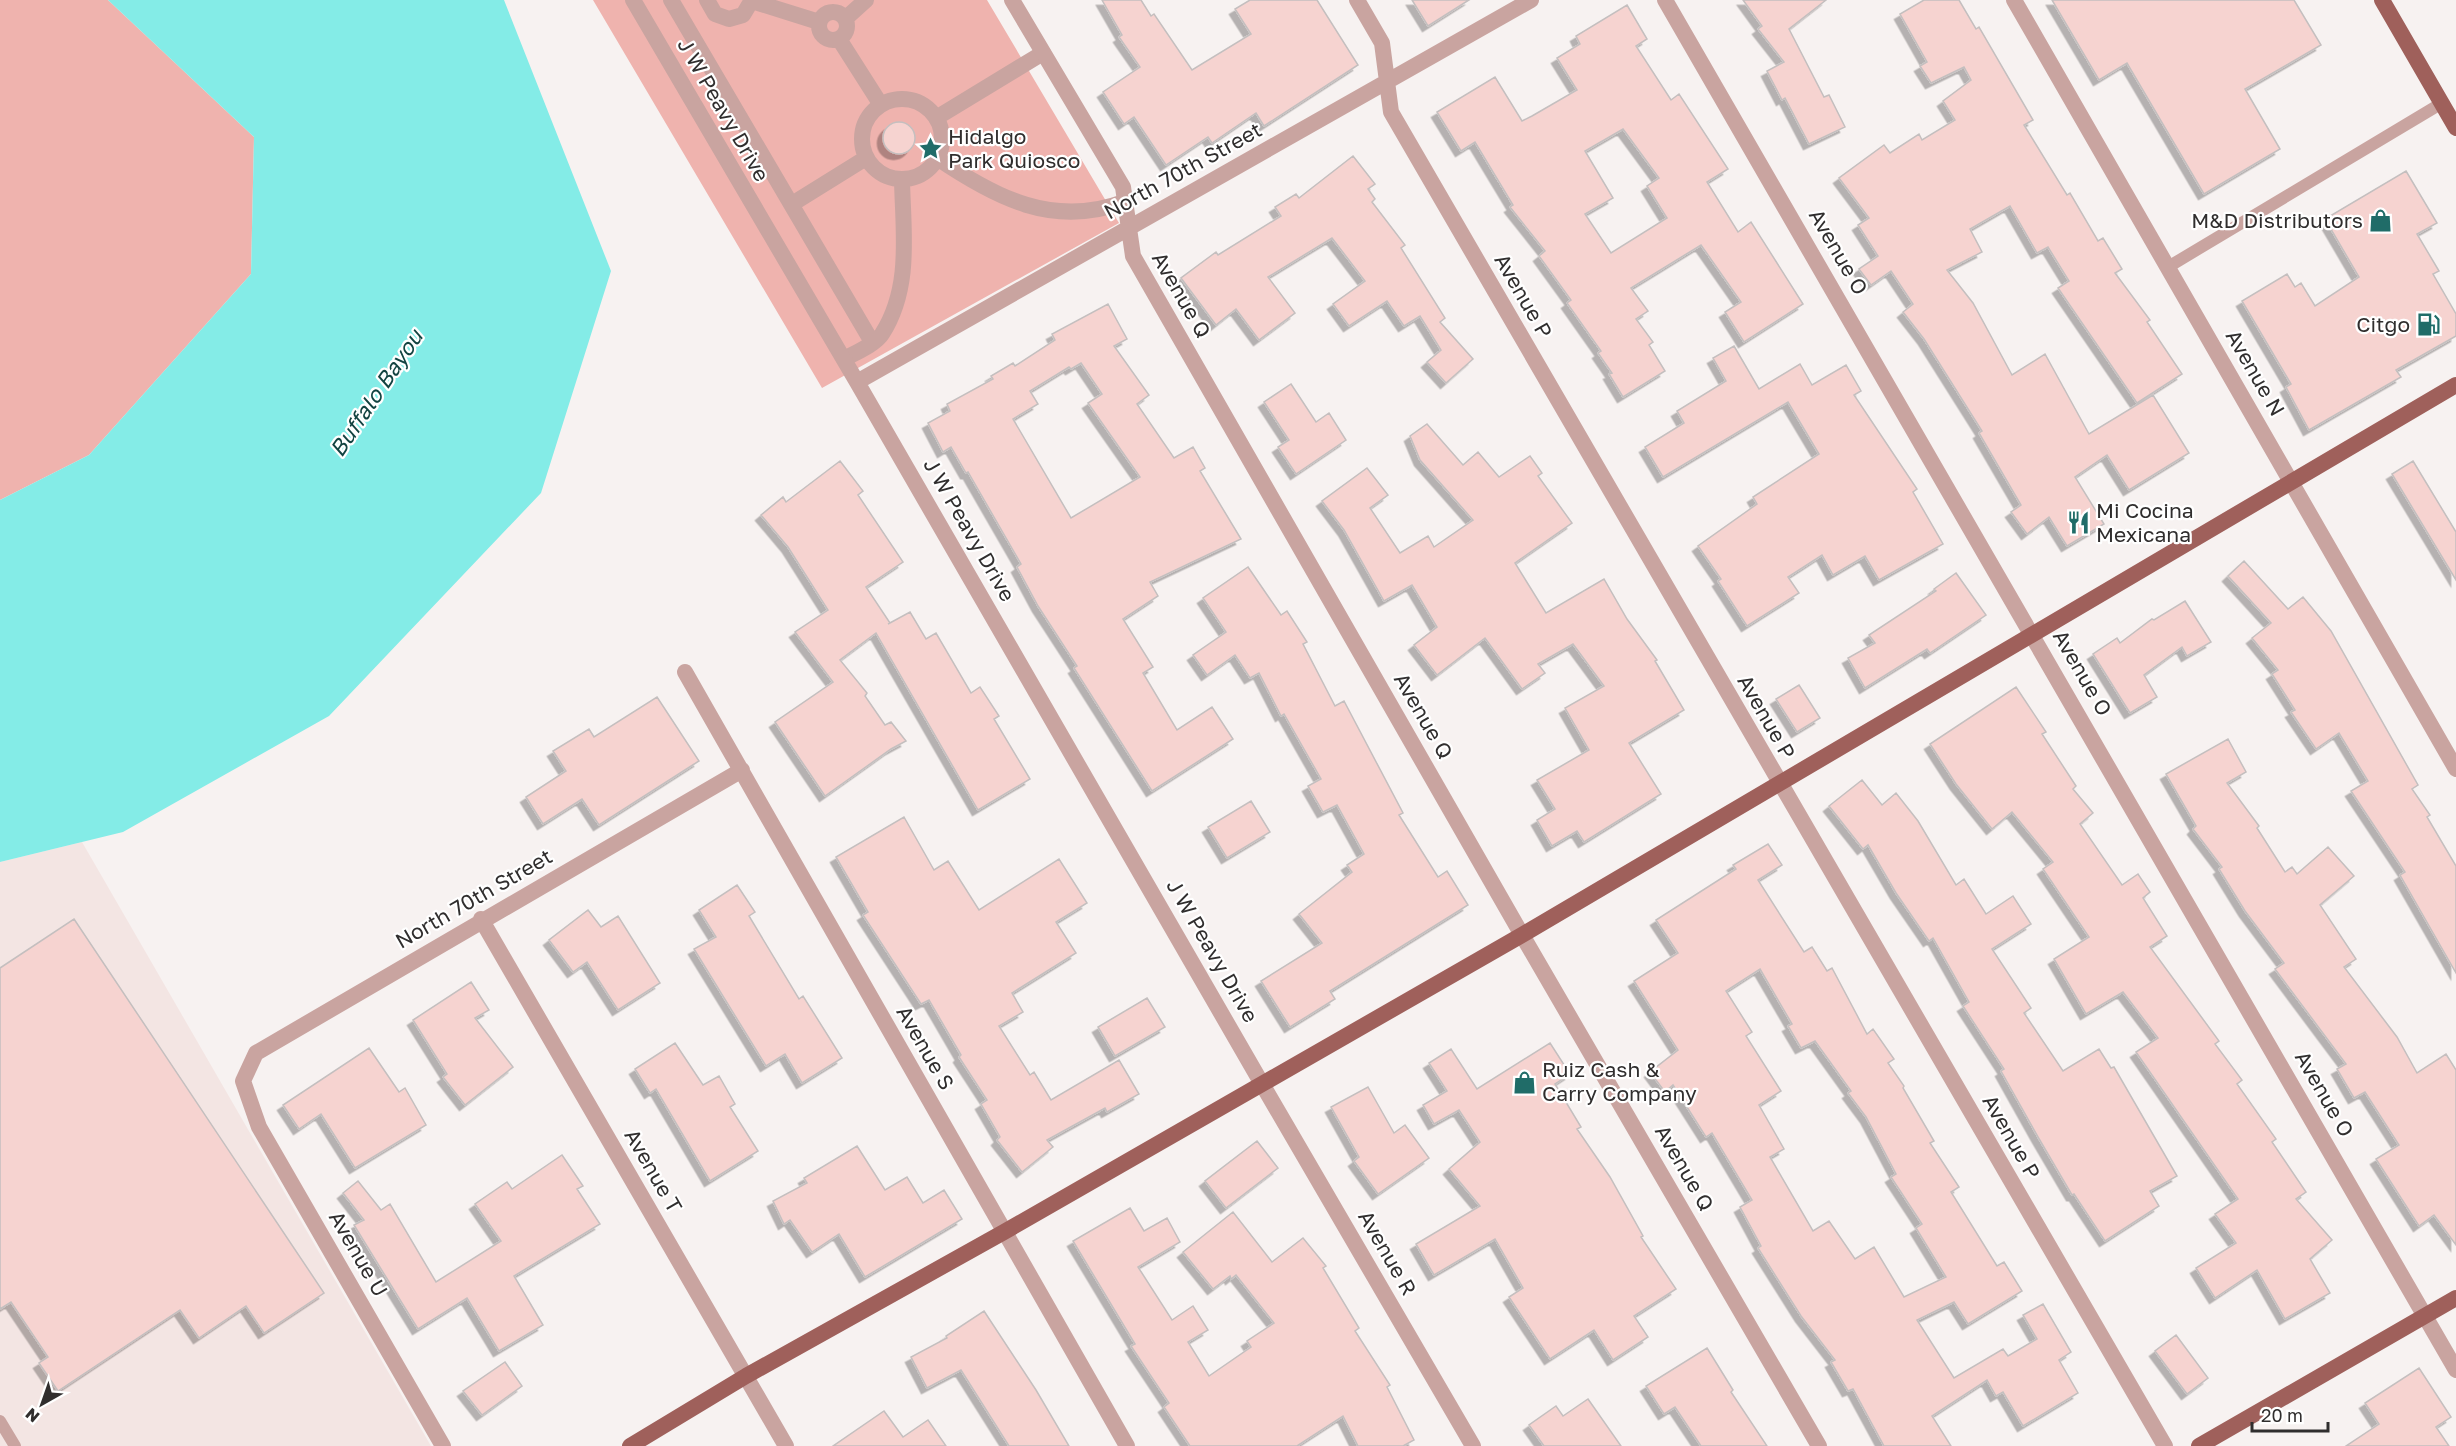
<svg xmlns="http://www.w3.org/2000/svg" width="2456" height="1446" font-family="'Golos Text',sans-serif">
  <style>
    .built { fill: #f3e5e3 }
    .green { fill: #efb3ae }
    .water { fill: #84ece7 }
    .building { fill: #f6d3d0; stroke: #c4bfbf; stroke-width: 1.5; fill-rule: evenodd; filter: url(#shadow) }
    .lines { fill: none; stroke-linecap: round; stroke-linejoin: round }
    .service { stroke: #c9a4a0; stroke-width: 12 }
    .pedestrian { stroke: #c9a4a0; stroke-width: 16 }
    .minor { stroke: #c9a4a0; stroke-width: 16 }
    .tertiary { stroke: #c9a4a0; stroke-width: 16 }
    .primary { stroke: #9f605b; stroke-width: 16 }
    .labels { text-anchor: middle; stroke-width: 4.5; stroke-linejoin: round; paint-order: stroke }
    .street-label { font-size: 21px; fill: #302e2e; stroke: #fff }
    .poi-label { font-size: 21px; fill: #302e2e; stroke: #fff; text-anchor: start }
    .water-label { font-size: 22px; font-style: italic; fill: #124341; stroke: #fff }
  </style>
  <defs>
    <filter id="shadow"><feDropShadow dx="-5.5" dy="5.5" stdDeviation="0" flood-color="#0004"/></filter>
  </defs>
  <rect width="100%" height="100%" fill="#f7f2f1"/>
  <path class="built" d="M82,842l349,604h-431v-584z"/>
  <path class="green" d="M0,0h108l146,137 -3,137 -162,181 -89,45z
    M593,0h394l132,223 -297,165z"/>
  <path class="water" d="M108,0h396l107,271 -70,222 -212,223 -206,116 -123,30v-362l89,-45 162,-181 3,-137z"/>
  <path class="building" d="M1102,0h39l10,16 3,-2 38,56 59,-36 -16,-25 15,-9h67l41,65 -94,61 -8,-13 -44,30 -4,-6 -42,28 -32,-48 -10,7 -21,-32 37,-25 -21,-30 3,-2z
    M1412,0h57l-41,26z
    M1743,0h83l-37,29 35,68 5,-2 16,32 -36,17 -24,-46 -3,2 -15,-29 17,-9 -26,-33 4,-3z
    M1924,0h35l17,29 3,-2 54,93 -9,5 43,70 3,-2 28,48 5,-3 19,31 -7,4 35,47 -3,2 35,52 -45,29 -79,-115 11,-7 -21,-34 -11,6 -27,-47 -40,23 12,23 -35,18 26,33 39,72 33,-21 44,80 64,-39 36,58 -60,37 -22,-35 -32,22 29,47 -37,22 -18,-29 -22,17 -16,-22 10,-7 -42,-72 3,-2 -58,-92 -21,-27 10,-8 -22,-33 -20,14 -12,-16 19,-13 -20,-31 11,-7 -30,-40 45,-33 6,8 29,-19 3,6 33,-20 -12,-19 28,-21 -7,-13 -33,16 -11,-17 7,-4 -27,-48z
    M2052,0h242l27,45 -76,44 35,60 -76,45 -77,-131 -28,17z
    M1627,5l20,34 -11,7 35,54 8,-6 49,75 -21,13 31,50 13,-10 52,82 -59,38 -19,-30 16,-10 -40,-57 -70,43 17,23 -12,8 17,23 -4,3 16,26 -42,26 -14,-23 3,-1 -14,-20 3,-2 -34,-48 4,-3 -32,-44 6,-5 -35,-44 3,-2 -38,-63 -14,9 -24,-39 58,-35 27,44 10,-5 45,-26 -20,-32 23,-14 -4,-8zM1623,129l36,49 -12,8 20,32 -56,35 -26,-39 28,-16 -28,-47z
    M883 138a16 16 0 1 1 32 0a16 16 0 1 1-32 0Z
    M1353,156l22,28 -7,5 7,10 -3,3 33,43 -4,3 44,70 -5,4 33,37 -27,24 -19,-21 14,-12 -21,-34 -16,10 -17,-25 -38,25 -16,-22 32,-23 -33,-43 -64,39 27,36 -36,27 -23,-31 -20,16 -35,-47 35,-26 2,3 63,-39 -6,-9 21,-13 3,4z
    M2406,171l31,52 -20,11 22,37 -6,3 23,40v22l-60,34 5,7 -92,53 -23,-43 5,-3 -49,-83 45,-27 8,13 6,-4 14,23 44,-29 -34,-58z
    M1108,304l19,35 -13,7 35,49 -12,9 37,54 19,-11 12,21 -5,3 41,68 -91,43 8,14 -35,23 30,48 -10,6 34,57 35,-23 21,32 -81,52 -78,-123 3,-2 -39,-60 -21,-39 4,-3 -53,-92 -2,1 -15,-26 -8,5 -15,-29 22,-12 -3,-7 46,-25 -2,-3 22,-13 2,3 40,-26 -3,-6zM1081,363l21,31 -14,9 52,74 -69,41 -58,-99 25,-15 -8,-13 39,-24 2,2z
    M1734,346l25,43 41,-25 12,21 34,-20 15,26 -7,4 63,94 -4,3 30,52 -64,36 -14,-24 -32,19 -11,-20 -34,22 11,16 -52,33 -29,-45 3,-2 -23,-33 59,-42 -4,-7 66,-43 -31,-52 -125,75 -18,-30 39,-24 -7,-12 49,-30 -13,-23z
    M1291,384l25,38 13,-9 17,27 -50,34 -18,-27 11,-7 -25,-38z
    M1427,424l36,41 15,-13 21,25 31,-21 12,17 -4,3 34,47 -57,40 31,50 58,-34 23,40 30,41 -2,1 29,49 -55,33 32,51 -77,48 -7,-11 -25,15 -15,-26 18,-11 -18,-29 52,-30 -24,-42 39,-22 -31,-42 -35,20 7,9 -23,16 -37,-51 -48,37 -23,-30 23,-18 -25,-42 -28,16 -40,-71 -22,-29 45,-33 21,27 -18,13 30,45 28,-17 6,11 39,-27 -53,-60 -10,-24z
    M840,461l23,30 -5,4 45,67 -37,25 24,36 -2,1 22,-12 16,27 10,-6 35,60 9,-6 19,29 -5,3 36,60 -52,31 -102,-177 -36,27 27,33 -2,3 20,29 6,-3 15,19 -15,8 -66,47 -50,-74 58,-40 -38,-50 33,-22 -40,-63 -27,-32 22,-18 3,5z
    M2413,461l43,71v48l-64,-106z
    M2244,561l44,48 15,-12 28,34 87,154 -6,4 18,26 -3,2 29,49v107l-56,-98 5,-3 -54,-81 17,-10 -29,-48 -23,16 -25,-37 4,-2 -23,-36 6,-4 -26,-32 19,-15 -43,-47z
    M1248,567l33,48 6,-4 20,31 -4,2 32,62 9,-5 59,112 -4,2 39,62 9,-6 21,34 -138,86 5,8 -45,28 -29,-46 61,-38 -23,-29 53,-42 -5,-7 17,-11 -27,-49 -14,7 -15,-26 13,-7 -37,-65 -3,2 -22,-43 -9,5 -15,-23 -28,20 -14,-20 33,-23 -23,-34z
    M1956,573l30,42 -56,38 -3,-4 -62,39 -17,-30 27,-15 -6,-8 67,-44 -2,-2z
    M2185,601l26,41 -24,14 -5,-9 -38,28 13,22 -27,16 -37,-59 24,-16 3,5 32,-24 2,1z
    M1799,685l21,33 -23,14 -21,-33z
    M2016,687l30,45 -4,2 34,52 -3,3 20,24 -13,11 42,61 16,-11 12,18 -7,6 24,38 -17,11 69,94 -4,3 27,36 -5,4 39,55 -4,3 34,50 -10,7 36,41 -22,19 20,34 -45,26 -28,-49 -42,28 -19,-30 40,-25 -21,-29 23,-15 -102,-147 22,-14 -35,-46 -37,22 -32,-55 35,-22 -46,-68 10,-7 -41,-50 -20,17 -36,-45 -26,-40z
    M657,697l42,64 -100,64 -17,-26 -39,25 -17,-27 40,-26 -13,-20 36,-22 5,8z
    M2228,739l18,33 -19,11 32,43 -2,2 28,44 7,-5 5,7 31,-27 26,29 -34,29 36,54 -12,8 53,70 20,36 29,-19 10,16v175l-22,-30 -15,11 -43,-67 23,-14 -34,-53 -11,6 -17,-29 9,-5 -71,-95 9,-6 -39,-52 -26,-42 3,-2 -29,-38 3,-3 -30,-52z
    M1862,780l20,25 14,-12 22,28 38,64 8,-6 22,35 27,-18 18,28 -39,25 39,59 -7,5 39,58 36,-22 12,19 3,-1 63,109 -27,15 9,15 -54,35 -31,-47 -2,1 -34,-58 -37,-66 3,-2 -41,-63 6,-4 -36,-64 -4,3 -33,-48 -28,-48 -5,4 -34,-43z
    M1251,801l19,31 -43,26 -19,-31z
    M904,817l30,53 14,-9 31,49 80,-51 28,44 -31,19 20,31 -64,40 11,19 -24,14 31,49 4,-3 17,28 68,-40 20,34 -32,18 -2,-4 -58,32 6,7 -31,25 -25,-32 3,-3 -19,-33 6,-4 -28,-43 2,-2 -32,-55 -8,4 -58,-89 5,-3 -32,-55z
    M1768,844l14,21 -24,15 46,72 8,-5 15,24 5,-3 35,66 6,-5 21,30 -6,4 16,23 -1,2 31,53 -4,2 29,44 -8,5 46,74 7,-4 18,29 -54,33 -14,-22 -37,18 37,58 49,-29 5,7 29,-17 -14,-24 20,-11 28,48 -12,8 19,33 -55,33 -20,-34 -7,4 -9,-16 -55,36 19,30h-67l-31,-57 -5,2 -17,-29 4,-2 -34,-44 -43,-68 3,-2 -21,-39 12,-7 -40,-67 -6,4 -33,-52 -8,7 -15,-20 28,-22 -44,-69 44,-28 -22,-33 80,-51 -3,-4zM1760,969l32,55 -4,2 13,22 14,-7 36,50 -3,2 18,24 30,57 -5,3 31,47 -6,4 30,49 -42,20 -30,-50 -19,12 -26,-38 -16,10 -43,-74 14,-8 -25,-44 22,-14 -35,-55 6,-4 -26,-41z
    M737,885l18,27 -6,4 50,83 4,-3 39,62 -40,25 -17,-29 -19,12 -72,-117 22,-12 -17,-27z
    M588,910l13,17 17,-11 42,67 -42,27 -31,-48 -14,10 -24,-32z
    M74,919l250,374 -60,40 -18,-27 -47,32 -19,-28 -122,81 -19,-28 9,-6 -37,-55 -11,7v-341z
    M471,982l18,28 -14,8 38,49 -48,38 -22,-28 4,-3 -34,-54z
    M1147,998l18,29 -50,29 -17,-29z
    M675,1043l28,42 16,-9 16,28 -5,3 28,44 -48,30 -54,-92 -6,4 -15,-24z
    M1550,1043l20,31 -15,10 26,43 -4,2 33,48 33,59 -2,1 35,52 -42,27 14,21 -35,23 -19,-30 -44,29 -41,-62 14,-9 -28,-49 -61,36 -18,-31 64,-38 -31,-37 31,-27 -21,-32 -25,14 -11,-19 24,-14 -18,-28 22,-14 26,40z
    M369,1048l30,44 6,-4 21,37 -71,43 -34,-54 -22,15 -16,-24z
    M1368,1087l26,46 11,-8 24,33 -51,36 -24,-33 5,-4 -28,-50z
    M1257,1141l21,27 -52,40 -21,-27z
    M857,1146l28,44 22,-13 16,26 21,-13 18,29 -97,58 -26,-43 -27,18 -22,-32 -6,4 -11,-23 34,-18 -3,-5z
    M562,1155l21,31 -6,3 23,35 -86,52 29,49 -44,26 -32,-53 -49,31 -64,-104 10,-5 -21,-27 15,-12 23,29 9,-6 46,78 65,-41 -26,-37 32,-22 5,7z
    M1130,1208l14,23 23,-13 13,24 -42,25 34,53 21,-14 15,24 -20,12 21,34 42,-29 -4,-6 27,-18 -38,-48 -5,4 -1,-3 -17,13 -30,-37 50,-40 39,50 31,-24 23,28 -3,2 36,60 -4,3 35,54 -3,2 27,53 -11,6h-45l-15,-30 -46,30h-107l-26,-39 5,-4 -38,-57 4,-2 -62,-103z
    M984,1311l52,79 33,56h-60l-48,-76 -34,18 -16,-31 36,-19 -1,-2z
    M2176,1335l32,43 -21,16 -32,-43z
    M1707,1348l26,42 -2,2 36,54h-66l-26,-39 -11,7 -18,-28z
    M505,1362l17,24 -40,29 -19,-24z
    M2419,1368l32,49 -15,10 13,19h-103l33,-22 -14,-21z
    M1588,1399l33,47h-77l-15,-21 27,-19 7,10z
    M884,1411l19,26 25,-17 18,26h-113z"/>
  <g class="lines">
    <path class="service" d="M2168,267l274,-164
      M0,1421l15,25"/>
    <path class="pedestrian" d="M671,0l201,342
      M707,0l8,14 14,5 14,-4 9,-15
      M752,1l67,21
      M819 26a14 14 0 1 1 28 0a14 14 0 1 1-28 0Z
      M845,19l21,-19
      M839,39l42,66
      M862 139a40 40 0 1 1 80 0a40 40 0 1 1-80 0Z
      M936,118l107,-65
      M937,158c59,40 116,70 187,44
      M792,204l74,-46
      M844,359c11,-6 32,-15 38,-25 30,-47 21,-102 20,-154"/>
    <path class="minor" d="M633,0l224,382 405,702
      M1012,0l111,187 10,69 389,679 297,511
      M1357,0l25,43 9,69 774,1334
      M1665,0l791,1370
      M2014,0l442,769
      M857,382l674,-382
      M685,672l442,774
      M481,919l305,527
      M443,1446l-184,-319 -16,-46 13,-28 486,-283"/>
    <path class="tertiary" d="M1262,1084l211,362"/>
    <path class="primary" d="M2382,0l74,128
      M630,1446l116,-70 258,-144 518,-297 934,-550
      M2199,1446l257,-148"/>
  </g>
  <defs>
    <symbol id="sight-bare" viewBox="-9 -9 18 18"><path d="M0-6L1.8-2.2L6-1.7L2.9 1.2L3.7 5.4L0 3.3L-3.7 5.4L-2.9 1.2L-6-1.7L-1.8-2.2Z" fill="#206c68" stroke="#fff" stroke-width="2.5" paint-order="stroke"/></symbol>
    <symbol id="shop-bare" viewBox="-9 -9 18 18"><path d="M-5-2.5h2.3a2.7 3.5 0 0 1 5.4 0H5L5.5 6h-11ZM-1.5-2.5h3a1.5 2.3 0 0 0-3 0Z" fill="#206c68" stroke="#fff" stroke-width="2.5" paint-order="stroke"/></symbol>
    <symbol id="fuel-bare" viewBox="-9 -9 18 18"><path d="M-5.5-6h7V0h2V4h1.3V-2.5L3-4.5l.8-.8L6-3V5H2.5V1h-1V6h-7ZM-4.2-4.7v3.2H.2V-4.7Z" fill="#206c68" stroke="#fff" stroke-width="2.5" paint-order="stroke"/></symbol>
    <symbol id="restaurant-bare" viewBox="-9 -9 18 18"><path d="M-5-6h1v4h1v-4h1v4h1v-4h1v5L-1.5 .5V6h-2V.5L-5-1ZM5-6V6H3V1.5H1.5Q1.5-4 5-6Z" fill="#206c68" stroke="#fff" stroke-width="2.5" paint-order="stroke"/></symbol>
  </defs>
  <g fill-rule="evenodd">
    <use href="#sight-bare" x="914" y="132" width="33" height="33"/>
    <use href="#shop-bare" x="2364" y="204" width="33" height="33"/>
    <use href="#fuel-bare" x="2412" y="308" width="33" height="33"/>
    <use href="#restaurant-bare" x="2062" y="506" width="33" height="33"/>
    <use href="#shop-bare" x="1508" y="1066" width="33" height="33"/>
  </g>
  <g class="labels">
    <g class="street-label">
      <text transform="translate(723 110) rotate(60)" y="7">J W Peavy Drive</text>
      <text transform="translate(1183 171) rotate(-29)" y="7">North 70th Street</text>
      <text transform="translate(1838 252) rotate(60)" y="7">Avenue O</text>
      <text transform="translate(1181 295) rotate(60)" y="7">Avenue Q</text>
      <text transform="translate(1523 296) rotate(60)" y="7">Avenue P</text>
      <text transform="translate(2255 373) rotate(60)" y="7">Avenue N</text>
      <text transform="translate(969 530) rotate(60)" y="7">J W Peavy Drive</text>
      <text transform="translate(2082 673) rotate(60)" y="7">Avenue O</text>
      <text transform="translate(1423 716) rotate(60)" y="7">Avenue Q</text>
      <text transform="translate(1766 717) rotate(60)" y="7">Avenue P</text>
      <text transform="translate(474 899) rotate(-30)" y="7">North 70th Street</text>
      <text transform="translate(1212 951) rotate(60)" y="7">J W Peavy Drive</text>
      <text transform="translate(925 1048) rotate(60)" y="7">Avenue S</text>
      <text transform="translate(2324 1094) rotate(60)" y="7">Avenue O</text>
      <text transform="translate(2011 1137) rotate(60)" y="7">Avenue P</text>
      <text transform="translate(1684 1168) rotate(60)" y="7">Avenue Q</text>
      <text transform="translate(653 1171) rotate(60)" y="7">Avenue T</text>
      <text transform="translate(1387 1253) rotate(60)" y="7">Avenue R</text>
      <text transform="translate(358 1254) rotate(60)" y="7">Avenue U</text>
    </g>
    <g class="poi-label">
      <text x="948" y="144">Hidalgo<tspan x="948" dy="24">Park Quiosco</tspan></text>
      <text x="2363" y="228" text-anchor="end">M&amp;D Distributors</text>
      <text x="2410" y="332" text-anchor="end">Citgo</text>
      <text x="2096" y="518">Mi Cocina<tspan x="2096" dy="24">Mexicana</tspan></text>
      <text x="1542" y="1077">Ruiz Cash &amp;<tspan x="1542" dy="24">Carry Company</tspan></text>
    </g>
    <g class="water-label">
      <text transform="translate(376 393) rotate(-56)" y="8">Buffalo Bayou</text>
    </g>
  </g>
  <g transform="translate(42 1404) rotate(220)" stroke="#ffffff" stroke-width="4.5" paint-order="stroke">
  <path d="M0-4.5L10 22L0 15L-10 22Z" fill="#302e2e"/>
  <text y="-9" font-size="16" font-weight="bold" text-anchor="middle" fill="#302e2e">N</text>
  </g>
  <path d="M2252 1422v9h76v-9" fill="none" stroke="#302e2e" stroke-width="3"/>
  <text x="2261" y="1422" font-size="18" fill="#302e2e" stroke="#ffffff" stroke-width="4.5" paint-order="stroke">20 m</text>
</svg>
